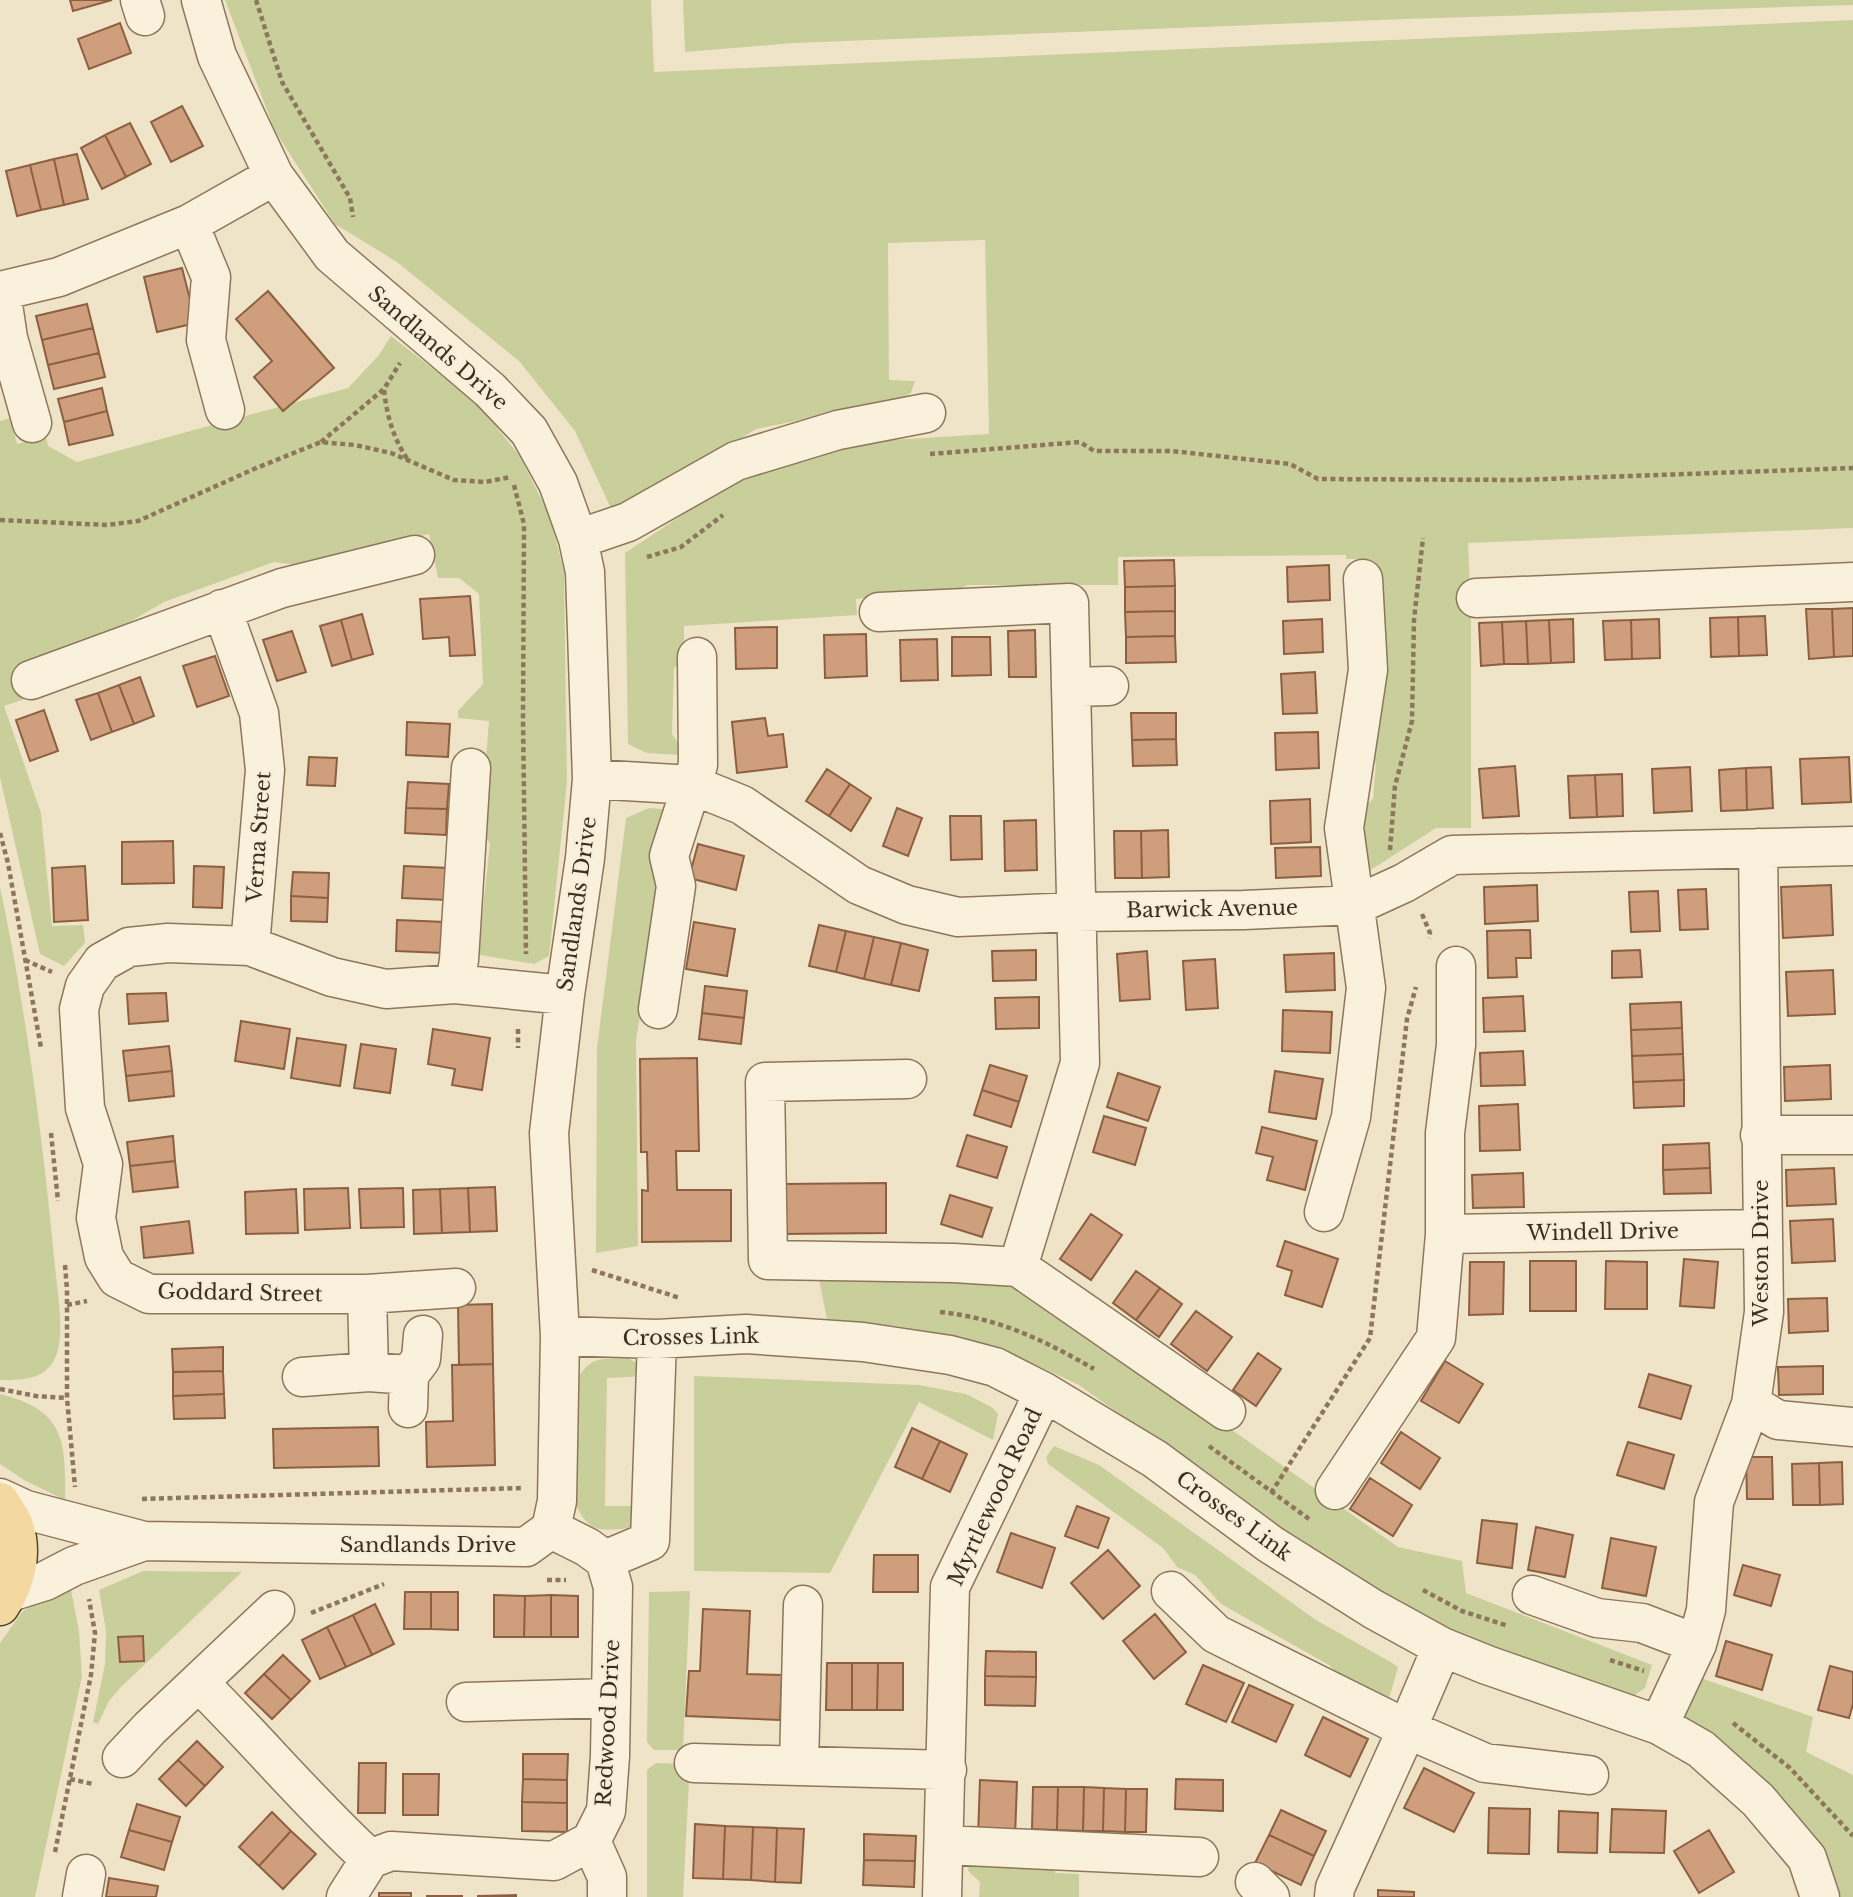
<svg xmlns="http://www.w3.org/2000/svg" width="1853" height="1897" font-family="'Libre Baskerville',serif">
  <style>
    .green { fill: #c9cf9b }
    .building { fill: #cf9f7d; stroke: #8d5f41; stroke-width: 2 }
    .lines { fill: none; stroke-linecap: round; stroke-linejoin: round }
    .minor-casing { stroke: #8d765c; stroke-width: 41 }
    .major-casing { stroke: #5b4430; stroke-width: 41 }
    .path { stroke: #8d765c; stroke-width: 4.5; stroke-dasharray: 5 3.5; stroke-linecap: butt }
    .minor { stroke: #faf1dc; stroke-width: 38 }
    .major { stroke: #f3d9a0; stroke-width: 38 }
    .labels { text-anchor: middle; stroke-width: 5; stroke-linejoin: round; paint-order: stroke }
    .street-label { font-size: 21px; fill: #3d2e20; stroke: #f7eed8 }
  </style>
  <rect width="100%" height="100%" fill="#f0e4c8"/>
  <path class="green" d="M225,0h426l3,72 1199,-52v508l-385,15 3,70v215h-35l-73,47 2,-69 8,-7 3,-36 -9,-12 4,-50 14,-16 -5,-71 -8,-7 -5,-48h-21v-4l-228,2v28h-151l-10,6 -101,8 1,16 -173,11v34l-10,8 -2,66 9,13v8l-34,-2 -19,-9 -3,-191 125,-83 93,-27 146,-9 -4,-194 -97,3 1,137 26,1 -4,12 -11,7 -144,29 -141,88 -40,-86 -56,-70 -122,-99 -62,-38 -60,-93z
    M683,0h1170v5l-448,14 -611,24 -109,9z
    M391,336l85,66 43,53 31,61 14,56 3,210 -18,174 -15,8 -60,-10v-17l7,-9 9,-85 -10,-11 9,-111 -31,-3v-7l25,-27 -4,-90 -20,-16h-21l-9,-44 -133,31 -22,-3 -110,40 -77,45 -71,21 9,31 -21,7 37,107 11,113 31,-1 2,18 -21,23 -24,-12 -40,-177v-356l10,-3 7,26 29,-8 2,10 29,16 271,-74 31,-33z
    M649,808l26,2 -39,230 2,206 -42,7 1,-205 29,-230z
    M0,887c26,122 42,246 54,370 2,24 11,74 3,96 -9,27 -33,27 -57,27z
    M818,1275l190,8 183,118 207,146 64,14 4,32 186,72 -7,23 -19,13 -152,-57 -133,-71 -262,-188 -75,-35 -40,-12 -67,-12 -70,-7z
    M628,1358l11,6 5,12 -37,2 -2,128h39l-10,22c-30,1 -43,9 -58,-23v-123c14,-27 25,-23 52,-24z
    M694,1376l225,9 47,9 27,14 5,6 -5,26 -74,-38 -89,171 -136,-2z
    M0,1394c65,16 66,47 65,106l-41,-20 -24,-16z
    M1054,1446l45,19 217,155 78,44 4,3 -10,35 -45,-23 -14,-14 -108,-61 -26,-29 -18,-8 -14,-19 -115,-84 -2,-7z
    M143,1571l99,1 -122,116 -11,13 -11,23 -5,-2 12,-58 1,-33 -7,-41z
    M69,1579l10,52 3,45 -47,221h-35v-254l22,-31z
    M690,1591l-7,159h-29l-7,-8 2,-150z
    M1698,1677l115,40 -7,35 47,23v122h-12l-24,-54 -135,-120 -2,-19z
    M656,1763l27,1v17l6,1 -6,115h-36v-127z
    M969,1861l86,1v11l24,1v23h-100l1,-15 -12,-11z"/>
  <path class="building" d="M70,0h42l-39,11z
    M120,23l11,30 -42,16 -11,-30z
    M182,106l21,40 -32,16 -20,-40z
    M130,123l21,41 -25,13 -21,-42z
    M105,135l21,42 -24,12 -21,-41z
    M77,154l11,45 -24,6 -10,-46z
    M54,159l10,46 -23,5 -11,-45z
    M30,165l11,45 -24,6 -11,-45z
    M182,268l14,55 -39,9 -13,-55z
    M268,291l66,77 -51,43 -29,-34 18,-16 -36,-42z
    M87,304l6,24 -51,12 -6,-24z
    M93,328l6,25 -51,12 -6,-25z
    M99,353l6,24 -51,12 -6,-24z
    M102,388l5,23 -43,11 -6,-23z
    M107,411l6,24 -44,10 -5,-23z
    M1174,560l1,26 -50,1 -1,-26z
    M1329,565l1,35 -42,2 -1,-35z
    M1175,586v25l-50,1v-25z
    M470,596l5,59 -25,1 -1,-19 -26,2 -3,-40z
    M1853,608v48l-19,1 -2,-48z
    M1806,609h26l2,48 -25,2z
    M1175,611v25l-49,1 -1,-25z
    M362,614l11,40 -21,6 -11,-40z
    M1765,616l2,39 -28,1 -1,-39z
    M1738,617l1,39 -28,1 -1,-39z
    M1322,619l1,33 -39,2 -1,-33z
    M1573,619l1,43 -23,1 -2,-43z
    M1659,619l1,39 -28,1 -1,-39z
    M341,620l11,40 -20,6 -12,-40z
    M1549,620l2,43 -23,1 -2,-43z
    M1631,620l1,39 -27,1 -2,-39z
    M1526,621l2,43h-24l-2,-42z
    M1502,622l2,42 -23,2 -2,-43z
    M777,627v41l-41,1 -1,-41z
    M1035,630l1,47h-27l-1,-46z
    M292,631l14,41 -29,9 -14,-41z
    M866,634l1,42 -42,2 -1,-43z
    M1175,636l1,26 -50,1v-26z
    M952,637h38l1,38 -39,1z
    M937,639l1,41 -37,1 -1,-41z
    M215,656l14,40 -32,11 -14,-41z
    M1315,672l2,41 -34,1 -2,-40z
    M140,677l14,39 -20,8 -15,-39z
    M119,685l15,39 -22,8 -14,-39z
    M98,693l14,39 -21,8 -15,-40z
    M44,710l14,41 -28,10 -14,-41z
    M1131,713h45v26l-44,1z
    M765,718l3,18 15,-2 4,33 -50,6 -5,-51z
    M407,722l43,2 -2,33 -42,-2z
    M1318,732l1,36 -43,2 -1,-37z
    M1176,739l1,26 -44,1 -1,-26z
    M309,757l28,1 -2,28 -28,-1z
    M1849,757l2,45 -49,2 -2,-45z
    M1515,766l4,50 -36,2 -4,-49z
    M1690,767l2,44 -38,2 -2,-44z
    M1771,767l2,41 -26,2 -1,-42z
    M1746,768l1,42 -26,1 -2,-41z
    M827,769l23,15 -21,32 -23,-15z
    M1622,774l1,42 -26,1 -2,-42z
    M1595,775l2,42 -27,1 -2,-42z
    M408,782l41,2 -2,25 -41,-1z
    M850,784l21,14 -20,33 -22,-15z
    M1310,799l1,43 -40,2 -1,-43z
    M406,808l41,1 -1,26 -41,-2z
    M897,808l25,10 -14,38 -25,-10z
    M950,816h31l1,43 -31,1z
    M1036,820l1,50 -32,1 -1,-50z
    M1168,830l1,47 -27,1 -1,-47z
    M1114,831h27l1,47h-27z
    M173,841l1,42 -52,1v-42z
    M698,844l46,12 -8,34 -47,-12z
    M1320,847l1,29 -45,2 -1,-30z
    M85,866l3,54 -34,2 -2,-54z
    M194,866l30,1 -2,41 -29,-1z
    M404,866l45,2 -2,32 -45,-2z
    M293,872l36,1 -1,25 -37,-2z
    M1537,885l1,36 -53,3 -1,-37z
    M1831,885l2,50 -50,3 -2,-51z
    M1706,889l2,40 -28,1 -2,-40z
    M1658,891l2,40 -29,1 -2,-40z
    M291,896l37,2 -1,24 -36,-1z
    M397,920l48,2 -2,31 -47,-2z
    M694,922l41,7 -8,47 -41,-7z
    M819,925l27,6 -10,41 -27,-6z
    M1530,930l1,28h-15l1,19 -29,1 -1,-47z
    M846,931l28,6 -10,42 -28,-7z
    M874,937l27,6 -10,42 -27,-6z
    M901,943l27,7 -9,41 -28,-6z
    M1036,950v30l-43,1 -1,-30z
    M1640,950l2,27 -30,1v-27z
    M1147,951l3,48 -30,2 -3,-47z
    M1334,953l1,37 -49,2 -2,-37z
    M1215,959l3,49 -32,2 -3,-49z
    M1833,970l2,44 -47,2 -2,-44z
    M705,986l42,5 -3,27 -42,-5z
    M166,993l2,28 -39,3 -2,-30z
    M1523,996l2,35 -41,1 -1,-34z
    M1039,997v31l-43,1 -1,-31z
    M1681,1002l1,26 -51,2 -1,-26z
    M1283,1010l49,2 -2,41 -48,-2z
    M702,1013l42,5 -3,26 -42,-5z
    M241,1021l49,8 -6,40 -49,-8z
    M1682,1028l1,26 -51,2 -1,-26z
    M433,1029l57,9 -8,52 -30,-5 3,-16 -27,-5z
    M297,1038l49,7 -6,41 -49,-8z
    M361,1044l35,5 -6,44 -36,-5z
    M169,1046l3,25 -46,5 -3,-25z
    M1523,1051l2,34 -44,1 -1,-33z
    M1683,1054l1,26 -51,2 -1,-26z
    M697,1058l2,93h-23l1,39h54v51l-89,1v-52l6,1 -1,-39h-6l-1,-93z
    M990,1065l37,11 -8,26 -37,-12z
    M1830,1065l1,34 -46,2 -1,-34z
    M172,1071l2,25 -45,5 -3,-25z
    M1275,1071l48,8 -7,40 -47,-7z
    M1118,1073l42,14 -12,34 -41,-14z
    M1684,1080v26l-50,2 -1,-26z
    M982,1090l37,12 -8,25 -37,-12z
    M1518,1104l2,46 -40,1 -1,-45z
    M1104,1116l42,12 -11,37 -42,-13z
    M1262,1127l55,14 -12,49 -38,-10 6,-23 -17,-4z
    M967,1135l40,12 -10,31 -40,-12z
    M173,1136l2,25 -45,5 -3,-24z
    M1709,1143l1,25 -47,2v-25z
    M175,1161l3,26 -45,5 -3,-26z
    M1710,1168l1,25 -47,1 -1,-24z
    M1834,1168l2,36 -49,2 -1,-36z
    M1523,1173l1,34 -51,1 -1,-33z
    M886,1183v50l-104,1v-50z
    M495,1187l2,44 -27,1 -2,-44z
    M348,1188l2,40 -45,2 -1,-41z
    M403,1188l1,39 -43,1 -2,-39z
    M468,1188l2,44 -28,1 -2,-44z
    M296,1189l2,44 -52,1 -1,-42z
    M440,1189l2,44 -28,1 -1,-44z
    M950,1195l42,13 -10,29 -41,-13z
    M1091,1214l31,21 -31,45 -31,-21z
    M1833,1219l2,42 -43,2 -2,-42z
    M189,1221l4,32 -49,5 -3,-31z
    M1285,1241l53,18 -16,48 -37,-12 7,-24 -15,-5z
    M1684,1259l34,3 -4,46 -34,-2z
    M1530,1261h46v50h-46z
    M1606,1261l41,1v47h-42z
    M1470,1262h34l-1,52 -34,1z
    M1136,1271l24,17 -24,32 -23,-17z
    M1160,1288l22,16 -23,33 -23,-17z
    M1827,1298l1,33 -39,2 -1,-34z
    M492,1304l1,60 -34,1 -1,-60z
    M1196,1311l36,26 -25,34 -36,-27z
    M223,1347v24l-50,1 -1,-23z
    M1258,1353l23,16 -25,37 -23,-16z
    M1445,1361l38,23 -24,39 -38,-22z
    M493,1364l2,101 -68,2 -1,-45 27,-1 -1,-56z
    M1823,1366v28l-44,1 -1,-28z
    M223,1371l1,23 -51,2v-24z
    M1649,1374l42,12 -10,33 -42,-12z
    M224,1394l1,24 -51,1 -1,-23z
    M378,1427l1,39 -105,2 -1,-39z
    M912,1428l28,13 -18,38 -27,-12z
    M1401,1432l39,26 -20,31 -39,-26z
    M940,1441l27,13 -17,38 -28,-13z
    M1628,1442l46,13 -10,34 -47,-14z
    M1746,1457h26l1,42h-26z
    M1842,1462l1,42 -23,1 -1,-42z
    M1819,1463l1,42h-27l-1,-41z
    M1370,1478l42,27 -19,31 -43,-27z
    M1077,1506l32,12 -11,30 -33,-12z
    M1482,1520l35,4 -5,44 -35,-5z
    M1536,1527l37,8 -8,42 -37,-7z
    M1011,1533l44,15 -13,40 -45,-16z
    M1611,1538l45,9 -10,49 -44,-8z
    M1108,1550l32,36 -37,33 -32,-36z
    M874,1555h44v37h-45z
    M1743,1565l37,10 -9,31 -37,-11z
    M405,1592h26v37h-27z
    M431,1592h27v38l-27,-1z
    M494,1595l31,1 -1,41h-30z
    M551,1595l27,1v41h-27z
    M551,1595v42h-27l1,-41z
    M375,1604l19,40 -22,11 -19,-40z
    M703,1609l47,2 -3,63 35,1 -2,45 -94,-4 3,-45h11z
    M1155,1614l31,38 -32,27 -31,-38z
    M353,1615l19,40 -26,12 -19,-40z
    M327,1627l19,40 -26,12 -18,-39z
    M143,1636l1,25 -24,1 -2,-25z
    M1726,1641l46,14 -10,35 -46,-14z
    M986,1651l50,1v25l-51,-1z
    M283,1655l27,26 -19,19 -27,-26z
    M827,1663h25v47h-26z
    M852,1663h26l-1,47h-25z
    M878,1663h25v47h-26z
    M1203,1665l41,18 -18,39 -40,-18z
    M1830,1666l23,6v32l-4,14 -31,-8z
    M264,1674l27,26 -19,19 -27,-26z
    M985,1676l51,1 -1,29 -50,-1z
    M1249,1685l44,20 -17,37 -44,-20z
    M1323,1717l45,22 -18,38 -45,-22z
    M197,1741l26,26 -18,19 -27,-26z
    M523,1754h45l-1,26 -44,-1z
    M178,1760l27,26 -19,20 -27,-27z
    M359,1763h27l-1,50h-27z
    M1424,1768l50,25 -20,39 -50,-24z
    M403,1774h36l-1,41h-35z
    M523,1779l44,1v23l-45,-1z
    M1176,1779l47,1v31l-48,-2z
    M980,1780l37,2 -2,55 -37,-1z
    M1033,1787h25l-1,43 -25,-1z
    M1058,1787h26l-1,44 -26,-1z
    M1084,1787l20,1 -1,43h-20z
    M1104,1788l22,1 -1,43 -22,-1z
    M1126,1789h21l-1,43h-21z
    M522,1802l45,1v29l-45,-1z
    M137,1804l43,13 -8,25 -43,-12z
    M1489,1808l41,1 -1,45 -41,-1z
    M1612,1809l54,2 -2,42 -54,-1z
    M1281,1810l45,21 -12,25 -45,-21z
    M1559,1811l39,2 -1,40 -39,-1z
    M272,1812l19,19 -32,35 -20,-19z
    M695,1824l30,2 -2,53 -30,-1z
    M725,1826l28,1 -2,53 -28,-1z
    M753,1827l24,1 -2,54 -24,-2z
    M777,1828l27,1 -3,54 -26,-1z
    M129,1830l43,12 -8,28 -43,-13z
    M1709,1830l25,42 -35,21 -25,-42z
    M291,1831l25,23 -33,35 -24,-23z
    M864,1834l52,2 -1,25 -51,-1z
    M1269,1835l45,21 -13,29 -46,-22z
    M864,1860l51,1 -1,26 -51,-2z
    M109,1878l49,8 -2,11h-50z
    M1378,1890l36,2v5h-36z
    M379,1893h32v4h-32z
    M516,1895v2h-38v-1z
    M427,1896h35v1h-35z"/>
  <g class="lines">
    <defs>
      <path id="minor" d="M140,0l5,16
        M189,224l22,53 -5,63 19,70
        M0,291l59,-14 130,-53 85,-48
        M1,291l7,47 24,85
        M578,539l50,-17 108,-61 102,-31 88,-17
        M1476,598l377,-16
        M222,609l37,104 6,57 -15,176
        M879,612l190,-9 11,460 -62,204
        M31,680l251,-92 133,-33
        M1071,687l38,-1
        M592,779l100,6 50,20 117,80 48,20 51,12 117,-5 169,-2 112,-5 48,-22 48,-28 401,-9
        M455,984l4,-24 12,-192
        M658,1009l18,-123 -7,-30 29,-91 -1,-108
        M907,1079l-142,3 3,178 186,3 64,4 208,144
        M1760,1135h93
        M1324,1212l27,-95 15,-129 -22,-160 24,-158 -5,-91
        M1445,1234l317,-5
        M456,1288l-89,6h-218l-32,-16 -13,-21 -8,-39 7,-54 -18,-56 -6,-99 6,-23 17,-24 27,-15 39,-4 82,3 82,31 54,12 69,-5 110,11
        M367,1294l2,78
        M560,1336l97,3 89,-5 117,8 87,13 45,12 49,25 111,67 115,85 103,65 69,38 45,18 172,60 42,24 57,51 49,58 13,39
        M302,1377l67,-5 40,3
        M1751,1404l27,16 75,7
        M408,1408l1,-33 12,-16 2,-24
        M1335,1490l101,-152 9,-104v-101l11,-88v-79
        M0,1498l26,12 118,31 382,6 25,-18 6,-28 3,-165 -11,-203 16,-138 20,-137 7,-79 -7,-207 -7,-33 -20,-56 -29,-52 -39,-41 -158,-135 -58,-79 -57,-120 -16,-56
        M605,1560l45,-19 7,-202
        M1171,1591l45,43 191,95 78,34 104,12
        M10,1592l35,-11 29,-15 70,-25
        M1532,1595l65,23 45,5 55,21
        M199,1683c58,57 110,120 171,176
        M466,1702l145,-4
        M1659,1725l38,-81 9,-34 8,-108 37,-98 13,-92 -6,-464
        M122,1758l28,-30 125,-118
        M694,1763l253,7
        M799,1766l4,-161
        M591,1841l16,36v20
        M945,1845l254,12
        M1255,1882l15,15
        M82,1897l4,-23
        M346,1897l24,-38 21,-8 163,10 37,-20 15,-30 4,-55 3,-169 -8,-27 -18,-13 -36,-18
        M942,1897l8,-310 94,-195
        M1334,1897l1,-9 72,-159 35,-82"/>
      <path id="major" d="M0,1502c4,7 11,16 14,24 9,28 2,57 -14,80"/>
    </defs>
    <use href="#minor" class="minor-casing"/>
    <use href="#major" class="major-casing"/>
    <path class="path" d="M256,0l26,82 68,116 3,19
      M384,390c3,26 9,48 24,70
      M321,442l63,-53 16,-26
      M930,454l150,-12 14,9h78l118,13 28,15 201,1 334,-12
      M514,485l10,39 -1,194 3,236
      M0,520l107,5 31,-4 116,-52 67,-27 34,3 36,8 63,27 31,2 26,-5
      M647,557l34,-10 42,-32
      M0,833l8,30 33,185
      M1390,850l5,-64 17,-65 2,-101 9,-82
      M1422,914l8,19 -1,5
      M25,960l27,12
      M518,1029v19
      M51,1133l7,68
      M65,1265l2,25v108l8,89
      M592,1270l88,28
      M67,1305l20,-4
      M940,1312c58,6 104,28 154,57
      M0,1389l36,7 31,2
      M1209,1446l100,73
      M1271,1493l99,-155 37,-319 9,-32
      M142,1499l379,-11
      M547,1580h19
      M1423,1590l39,21 46,15
      M311,1613l73,-29
      M1610,1660l34,11
      M1733,1723l57,45 63,68
      M70,1779l23,5
      M55,1852l36,-177 4,-42 -6,-34"/>
    <use href="#minor" class="minor"/>
    <use href="#major" class="major"/>
  </g>
  <g class="labels">
    <g class="street-label">
      <text transform="translate(438 348) rotate(41)" y="7">Sandlands Drive</text>
      <text transform="translate(259 837) rotate(-86)" y="7">Verna Street</text>
      <text transform="translate(577 904) rotate(-82)" y="7">Sandlands Drive</text>
      <text transform="translate(1212 909) rotate(-1)" y="7">Barwick Avenue</text>
      <text transform="translate(1603 1232) rotate(-1)" y="7">Windell Drive</text>
      <text transform="translate(1761 1253) rotate(-90)" y="7">Weston Drive</text>
      <text transform="translate(240 1293) rotate(1)" y="7">Goddard Street</text>
      <text transform="translate(691 1337) rotate(-1)" y="7">Crosses Link</text>
      <text transform="translate(995 1497) rotate(-65)" y="7">Myrtlewood Road</text>
      <text transform="translate(1234 1516) rotate(36)" y="7">Crosses Link</text>
      <text x="428" y="1552">Sandlands Drive</text>
      <text transform="translate(608 1723) rotate(-87)" y="7">Redwood Drive</text>
    </g>
  </g>
</svg>
